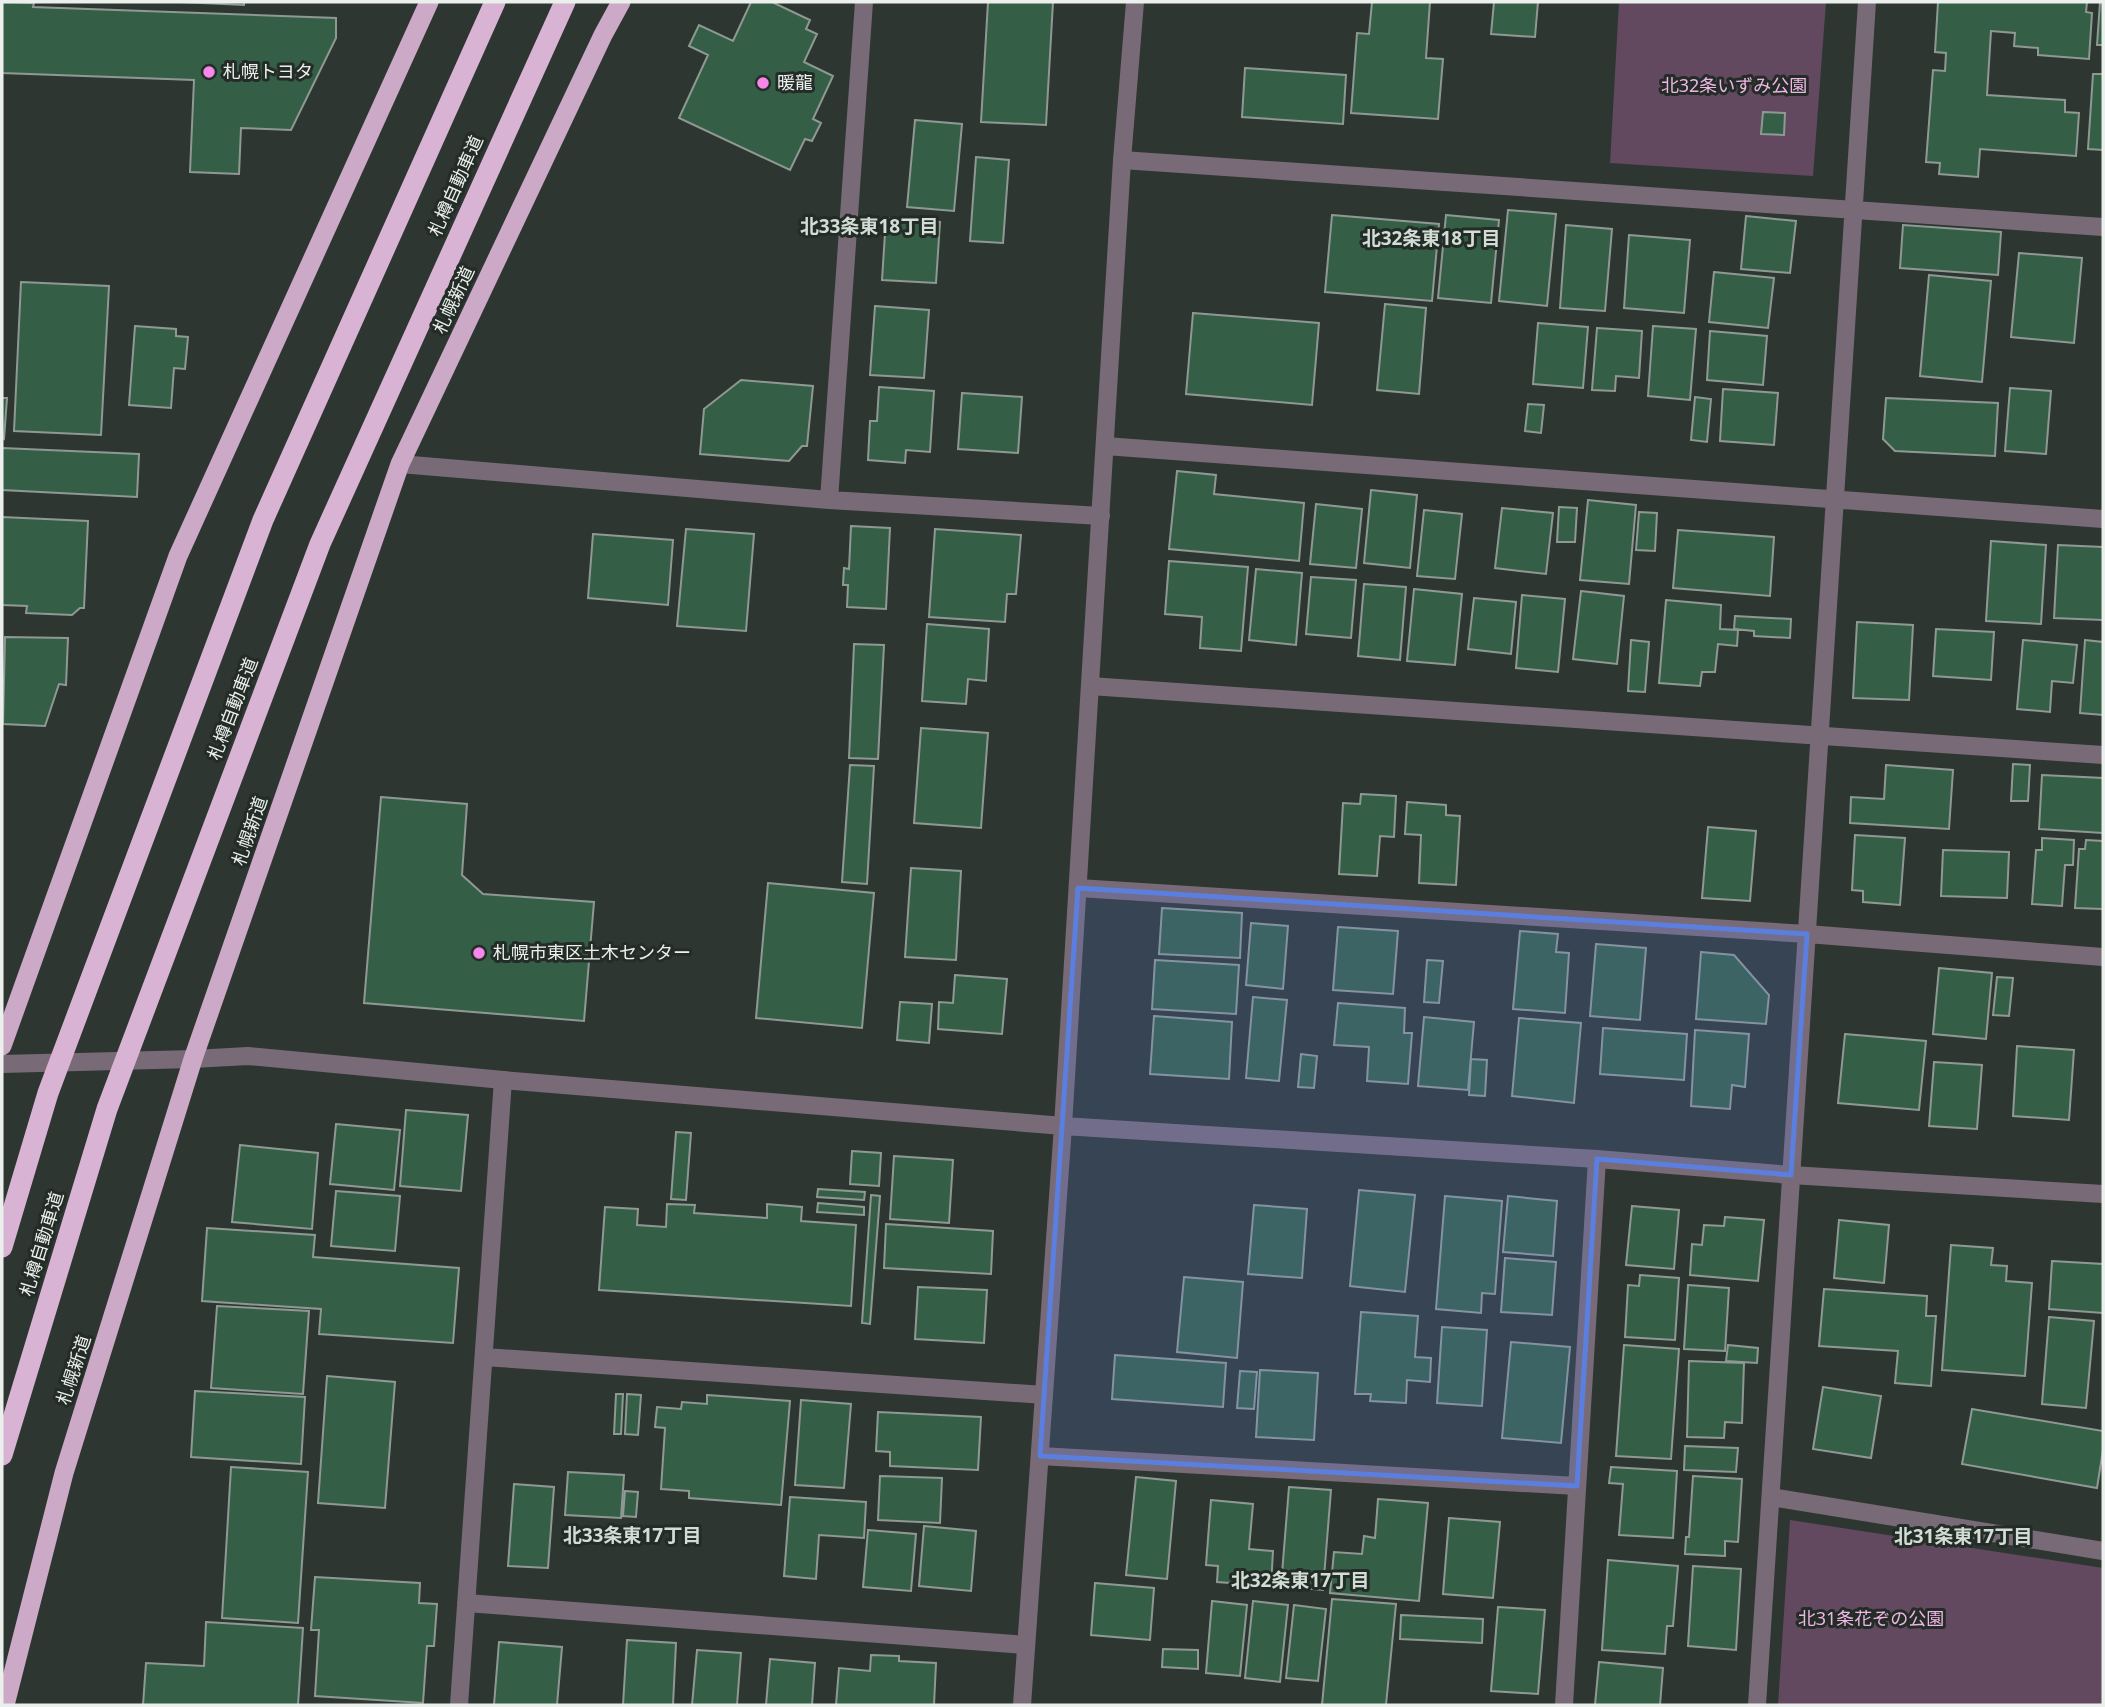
<svg xmlns="http://www.w3.org/2000/svg" width="2105" height="1707" font-family="'Noto Sans','Noto Sans JP',sans-serif">
  <style>
    .green { fill: #62495f }
    .building { fill: #355e47; stroke: #8f9993; stroke-width: 2 }
    .lines { fill: none; stroke-linecap: round; stroke-linejoin: round }
    .minor { stroke: #796a77; stroke-width: 18 }
    .tertiary { stroke: #796a77; stroke-width: 18 }
    .trunk { stroke: #cca9c6; stroke-width: 19 }
    .motorway-bridge { stroke: #d9b3d3; stroke-width: 21 }
    .marked { fill: #5b7fde; fill-opacity: 0.2; stroke: #5b7fde; stroke-width: 5; stroke-linejoin: round }
    .poi-dot { fill: #f788eb; stroke: #242c27; stroke-width: 2.5 }
    .labels { text-anchor: middle; stroke-width: 6; stroke-linejoin: round; paint-order: stroke }
    .poi-label { font-size: 18px; fill: #ebf0ed; stroke: #242c27; text-anchor: start }
    .park-label { font-size: 18px; fill: #eeb5e5; stroke: #242c27 }
    .street-label { font-size: 18px; fill: #ebf0ed; stroke: #242c27 }
    .neighbourhood-label { font-size: 19px; font-weight: bold; fill: #d2ddd6; stroke: #242c27 }
  </style>
  <rect width="100%" height="100%" fill="#2e3631"/>
  <path class="green" d="M1619,2h207l-13,174 -203,-13z
    M1790,1520l313,48v137h-325z"/>
  <path class="building" d="M2,2l32,1 -1,4 303,11v20l-45,92 -50,-2 -2,46 -49,-2 4,-92 -192,-7z
    M180,2h64v3z
    M751,2h21l38,18 -4,9 11,5 -13,28 29,14 -20,43 8,4 -9,18 -7,-2 -15,31 -111,-52 29,-63 -19,-9 10,-21 34,16z
    M988,2h65l-7,123 -65,-3z
    M1372,2h58l-4,56 17,1 -5,60 -87,-6 6,-80 12,1z
    M1494,2h44l-3,35 -44,-3z
    M1938,2h149l-1,10 6,1 -3,46 -51,-4v-7l-24,-2 1,-13 -24,-2 -4,64 78,5v12l14,1 -3,43 -96,-7 -2,28 -39,-3 1,-11 -14,-1 7,-92 12,1 1,-18 -11,-1z
    M2100,2h3v43h-6z
    M1245,68l101,7 -3,49 -101,-7z
    M2093,74h10v76l-15,-1z
    M1763,112l22,1 -1,22 -23,-1z
    M915,120l47,4 -8,87 -47,-4z
    M976,157l33,3 -6,83 -33,-2z
    M1508,210l48,4 -9,92 -48,-5z
    M1332,215l107,9 -7,77 -107,-9z
    M1446,215l53,5 -8,83 -53,-5z
    M1746,216l50,5 -6,52 -49,-4z
    M886,218l54,4 -4,61 -54,-3z
    M1566,225l46,4 -7,82 -45,-3z
    M1903,225l98,7 -3,43 -98,-7z
    M1629,235l61,5 -6,73 -60,-5z
    M2019,253l63,5 -8,85 -63,-6z
    M1714,272l60,6 -6,50 -59,-6z
    M1929,275l62,6 -9,101 -62,-6z
    M21,282l88,4 -8,149 -87,-4z
    M1385,304l41,4 -7,86 -42,-4z
    M875,306l54,4 -5,68 -54,-3z
    M1193,313l126,10 -7,82 -126,-11z
    M1538,323l50,4 -5,61 -50,-4z
    M135,326l41,3v7l12,1 -3,32 -11,-1 -3,40 -42,-3z
    M1653,326l43,3 -6,71 -42,-4z
    M1597,328l45,3 -3,47 -23,-2 -1,15 -23,-1z
    M1710,331l57,5 -4,49 -56,-5z
    M741,380l72,6 -6,60h-5l-13,15 -89,-7 4,-45z
    M879,387l55,4 -4,61 -24,-2 -1,13 -37,-3 2,-39h7z
    M2010,388l41,3 -5,63 -41,-3z
    M1723,389l55,4 -4,52 -54,-4z
    M962,393l60,4 -4,56 -60,-4z
    M1695,397l16,2 -4,43 -16,-2z
    M2,398h5l-3,41 -2,-1z
    M1886,398l112,5 -3,53 -100,-5 -12,-12z
    M1528,404l16,1 -3,28 -16,-2z
    M2,448l137,6 -2,43 -135,-7z
    M1177,471l39,4 -2,19 90,9 -5,58 -130,-12z
    M1371,490l46,5 -7,73 -46,-5z
    M1588,500l48,5 -7,79 -49,-4z
    M1316,504l46,5 -6,59 -46,-4z
    M1559,507l18,1 -2,34h-18z
    M1502,508l51,5 -7,61 -51,-6z
    M1424,510l38,4 -7,65 -38,-3z
    M1639,512l18,1 -2,38 -19,-1z
    M2,517l86,4 -4,87h-4l-8,7 -46,-2 1,-7 -25,-1z
    M851,526l39,2 -4,81 -39,-2 1,-22h-5l1,-17 5,1z
    M686,529l68,5 -8,97 -69,-5z
    M935,529l86,6 -5,59h-9l-2,28 -76,-5z
    M1678,530l96,7 -4,59 -97,-8z
    M593,534l80,6 -5,65 -80,-7z
    M1991,541l55,4 -5,79 -55,-3z
    M2058,545l45,2v73l-49,-2z
    M1169,561l79,6 -7,84 -41,-3 2,-31 -37,-3z
    M1256,569l46,4 -6,72 -47,-5z
    M1311,577l45,3 -5,58 -45,-4z
    M1364,584l42,3 -6,73 -42,-4z
    M1414,589l48,5 -7,71 -48,-4z
    M1581,591l43,5 -7,68 -44,-5z
    M1522,595l43,4 -7,73 -42,-4z
    M1474,598l42,4 -5,52 -43,-5z
    M1666,600l55,5 -1,24 18,1 -1,16 -19,-2 -3,28h-13l-2,14 -41,-3z
    M1735,616l56,3 -1,19 -36,-2v-5l-20,-2z
    M1857,622l56,3 -4,75 -56,-2z
    M927,624l62,5 -3,52 -18,-2 -2,25 -44,-3z
    M1936,629l58,3 -3,48 -58,-4z
    M5,637l63,1 -2,47 -7,-1 -14,42 -42,-2z
    M1631,640l18,2 -4,50 -17,-1z
    M2023,640l54,5 -4,38 -21,-2 -2,31 -33,-3z
    M2085,640l18,2v73l-23,-2z
    M854,644l30,1 -6,114 -29,-1z
    M921,728l67,5 -7,95 -67,-5z
    M2013,764l17,1 -2,36h-17z
    M850,765l24,1 -7,118 -25,-2z
    M1886,765l67,5 -4,59 -99,-6 1,-26 33,2z
    M2042,775l61,3v55l-64,-4z
    M1361,794l35,2 -2,41 -14,-1 -3,40 -38,-2 4,-71 17,1z
    M381,797l86,7 -5,71 21,19 111,8 -10,119 -220,-18z
    M1407,802l39,3v10l14,1 -4,69 -37,-2 2,-48 -16,-1z
    M1708,827l48,4 -6,70 -48,-3z
    M1855,835l50,3 -5,67 -37,-3v-11l-11,-1z
    M2042,838l32,2 -1,25h-8l-3,41 -30,-2 4,-54h6z
    M2086,840l17,1v68l-28,-1 4,-59h6z
    M1943,850l66,2 -2,46 -66,-2z
    M911,868l50,3 -5,89 -51,-3z
    M768,883l106,10 -12,135 -106,-10z
    M1162,908l80,5 -2,45 -81,-4z
    M1251,923l37,3 -5,63 -37,-4z
    M1338,927l60,4 -5,63 -60,-4z
    M1520,931l38,3 -2,18 13,1 -4,60 -52,-4z
    M1596,944l50,4 -6,72 -50,-4z
    M1701,952l33,3 35,40 -3,29 -70,-5z
    M1155,960l84,5 -3,49 -84,-5z
    M1427,960l16,1 -4,42 -15,-1z
    M1939,968l53,5 -6,66 -53,-5z
    M955,975l52,4 -5,55 -64,-5 1,-27 14,1z
    M1997,977l16,1 -4,38 -16,-1z
    M1253,997l34,3 -8,81 -33,-3z
    M900,1002l32,2 -3,39 -32,-3z
    M1338,1003l67,5 -1,25h8l-4,51 -41,-3 2,-34 -35,-2z
    M1154,1016l78,6 -3,57 -79,-5z
    M1424,1017l50,5 -6,68 -50,-4z
    M1519,1018l62,5 -7,80 -62,-7z
    M1603,1028l84,6 -3,46 -84,-6z
    M1695,1030l54,4 -4,53 -13,-2 -2,24 -39,-3z
    M1845,1034l81,7 -7,69 -81,-7z
    M2017,1046l57,4 -5,70 -56,-4z
    M1301,1054l16,2 -3,32 -16,-1z
    M1471,1059l16,1 -2,36 -16,-1z
    M1934,1062l48,3 -5,64 -48,-3z
    M406,1110l62,5 -7,76 -61,-5z
    M336,1124l64,6 -6,60 -64,-6z
    M676,1132l15,1 -5,67 -15,-1z
    M240,1145l78,8 -6,76 -80,-7z
    M852,1151l29,2 -2,33 -29,-2z
    M894,1156l59,4 -4,63 -59,-4z
    M818,1189l47,3 -1,8 -47,-3z
    M1359,1190l56,5 -10,97 -55,-6z
    M336,1191l64,5 -5,55 -64,-5z
    M871,1195l9,1 -10,128 -8,-1z
    M1445,1196l57,5 -7,93 -13,-1 -1,20 -45,-4z
    M1508,1196l49,5 -4,55 -50,-4z
    M818,1203l46,4v8l-47,-3z
    M667,1204l28,1 -1,8 73,5v-14l35,3 -1,14 55,4 -5,81 -252,-16 6,-83 33,2 -1,16 29,2z
    M1254,1205l53,4 -5,69 -54,-4z
    M1632,1206l47,4 -5,59 -48,-4z
    M1725,1217l39,3 -6,61 -68,-6 2,-31 10,1 2,-20 20,1z
    M1839,1220l50,5 -5,58 -50,-5z
    M886,1224l107,7 -2,43 -107,-6z
    M207,1228l108,7 -2,22 146,11 -6,75 -134,-9 2,-25 -119,-8z
    M1951,1245l42,3 -2,17 16,1 -1,15 26,2 -7,93 -83,-6z
    M1505,1258l51,4 -4,53 -51,-3z
    M2052,1261l51,3v49l-54,-4z
    M1640,1275l39,3 -4,62 -50,-3 3,-52 11,1z
    M1184,1277l59,5 -6,76 -60,-6z
    M1688,1285l41,3 -4,63 -41,-2z
    M918,1287l69,3 -3,53 -69,-4z
    M1824,1289l103,7 -1,20h10l-5,70 -36,-3 3,-32 -79,-5z
    M217,1306l92,5 -6,83 -92,-6z
    M1361,1312l57,4 -3,41 16,1 -1,24 -23,-2 -1,23 -36,-2 1,-7h-16z
    M2049,1317l45,4 -8,87 -44,-4z
    M1442,1327l45,3 -5,76 -45,-3z
    M1511,1342l59,5 -9,96 -59,-5z
    M1624,1345l55,4 -8,110 -55,-3z
    M1728,1345l30,3 -1,15 -31,-2z
    M1115,1355l111,8 -3,44 -111,-8z
    M1689,1361l55,2 -2,60 -17,-1 -1,16 -37,-1z
    M1260,1370l58,3 -4,67 -58,-3z
    M1240,1371l17,1 -3,37 -17,-1z
    M327,1376l68,6 -10,126 -67,-5z
    M1823,1387l58,9 -10,62 -58,-9z
    M195,1391l110,6 -4,67 -110,-7z
    M616,1394h7l-2,40h-7z
    M627,1394l14,1 -3,40 -13,-1z
    M707,1395l83,6 -9,104 -92,-7v-7l-28,-2 4,-61 -10,-1 2,-20 24,2 1,-7 25,2z
    M801,1400l50,4 -7,84 -49,-3z
    M1972,1409l131,22v19l-6,38 -135,-24z
    M878,1412l103,5 -3,53 -88,-4v-14l-14,-1z
    M1685,1446l53,2 -2,24 -52,-2z
    M231,1467l77,5 -10,151 -76,-5z
    M1611,1467l66,4 -4,67 -54,-3 4,-51 -14,-1z
    M568,1472l56,3 -3,43 -56,-3z
    M880,1476l62,2 -2,45 -62,-3z
    M1693,1476l49,3 -4,63 -13,-1v15l-40,-2 1,-17h3z
    M1136,1477l40,4 -9,98 -41,-4z
    M514,1484l40,3 -6,81 -40,-2z
    M1289,1487l42,3 -8,100 -42,-4z
    M625,1491l13,1 -2,25 -13,-1z
    M790,1497l76,5 -2,36 -45,-3 -3,44 -32,-3z
    M1378,1499l50,4 -9,98 -89,-8 4,-41 28,2 2,-18 11,2z
    M1211,1500l42,4 -4,45 24,2 -2,35 -54,-4 1,-16 -12,-1z
    M1449,1518l51,4 -7,76 -50,-4z
    M924,1526l52,5 -5,60 -52,-5z
    M868,1530l48,4 -5,57 -48,-4z
    M1608,1560l70,6 -5,60h-6l-2,28 -63,-4z
    M1693,1566l48,3 -5,81 -48,-4z
    M315,1577l105,6 -1,20 18,1 -3,42h-7l-4,57 -108,-7 4,-66h-8z
    M1095,1583l59,5 -4,52 -59,-5z
    M1332,1599l64,5 -10,101h-64z
    M1212,1601l35,4 -7,71 -34,-3z
    M1253,1601l35,4 -8,77 -35,-4z
    M1294,1605l32,4 -8,72 -32,-3z
    M1498,1607l47,3 -7,84 -47,-3z
    M1401,1615l82,4 -1,24 -82,-4z
    M206,1622l97,6 -5,77h-155l3,-42 58,3z
    M627,1640l49,3 -3,62h-50z
    M499,1642l63,5 -5,58h-63z
    M1163,1649l35,1v19l-36,-2z
    M697,1650l44,3 -4,52h-45z
    M871,1655l28,1v5l37,2 -2,42h-98l3,-37 31,3z
    M770,1659l45,4 -3,42h-46z
    M1599,1662l64,6 -3,37h-65z"/>
  <g class="lines">
    <path class="minor" d="M1122,160l981,67
      M1105,446l998,73
      M400,464l429,36 272,16
      M829,500l35,-498
      M1090,686l1013,69
      M1078,888l729,46 296,23
      M2,1064l191,-5
      M484,1357l560,38
      M1040,1456l537,30
      M1771,1497l332,54
      M466,1603l560,42
      M459,1705l44,-625
      M1564,1705l33,-546
      M1757,1705l110,-1703"/>
    <path class="tertiary" d="M193,1059l55,-3 255,24 560,46 534,33 194,16 312,19
      M1022,1705l41,-579 59,-966 13,-158"/>
    <path class="trunk" d="M2,1046l176,-490 251,-554
      M5,1705l59,-232 129,-414 207,-595 203,-429 18,-33"/>
    <path class="motorway-bridge" d="M2,1247l46,-154 215,-573 232,-518
      M2,1455l105,-346 213,-565 245,-542"/>
  </g>
  <path class="marked" d="M1078,888l729,46 -16,241 -194,-16 -20,327 -537,-30z"/>
  <g class="poi-dot">
    <circle cx="209" cy="72" r="7"/>
    <circle cx="763" cy="83" r="7"/>
    <circle cx="479" cy="953" r="7"/>
  </g>
  <g class="labels">
    <g class="poi-label">
      <text x="223" y="78">札幌トヨタ</text>
      <text x="777" y="89">暖龍</text>
      <text x="493" y="959">札幌市東区土木センター</text>
    </g>
    <g class="park-label">
      <text x="1734" y="92">北32条いずみ公園</text>
      <text x="1871" y="1625">北31条花ぞの公園</text>
    </g>
    <g class="street-label">
      <text transform="translate(456 186) rotate(-66)" y="6">札樽自動車道</text>
      <text transform="translate(454 300) rotate(-65)" y="6">札幌新道</text>
      <text transform="translate(233 709) rotate(-69)" y="6">札樽自動車道</text>
      <text transform="translate(250 831) rotate(-71)" y="6">札幌新道</text>
      <text transform="translate(42 1244) rotate(-73)" y="6">札樽自動車道</text>
      <text transform="translate(74 1370) rotate(-72)" y="6">札幌新道</text>
    </g>
    <g class="neighbourhood-label">
      <text x="869" y="233">北33条東18丁目</text>
      <text x="1431" y="245">北32条東18丁目</text>
      <text x="632" y="1542">北33条東17丁目</text>
      <text x="1963" y="1543">北31条東17丁目</text>
      <text x="1300" y="1587">北32条東17丁目</text>
    </g>
  </g>
  <rect width="2105" height="1707" fill="none" stroke="#ebf0ed" stroke-width="7"/>
</svg>
